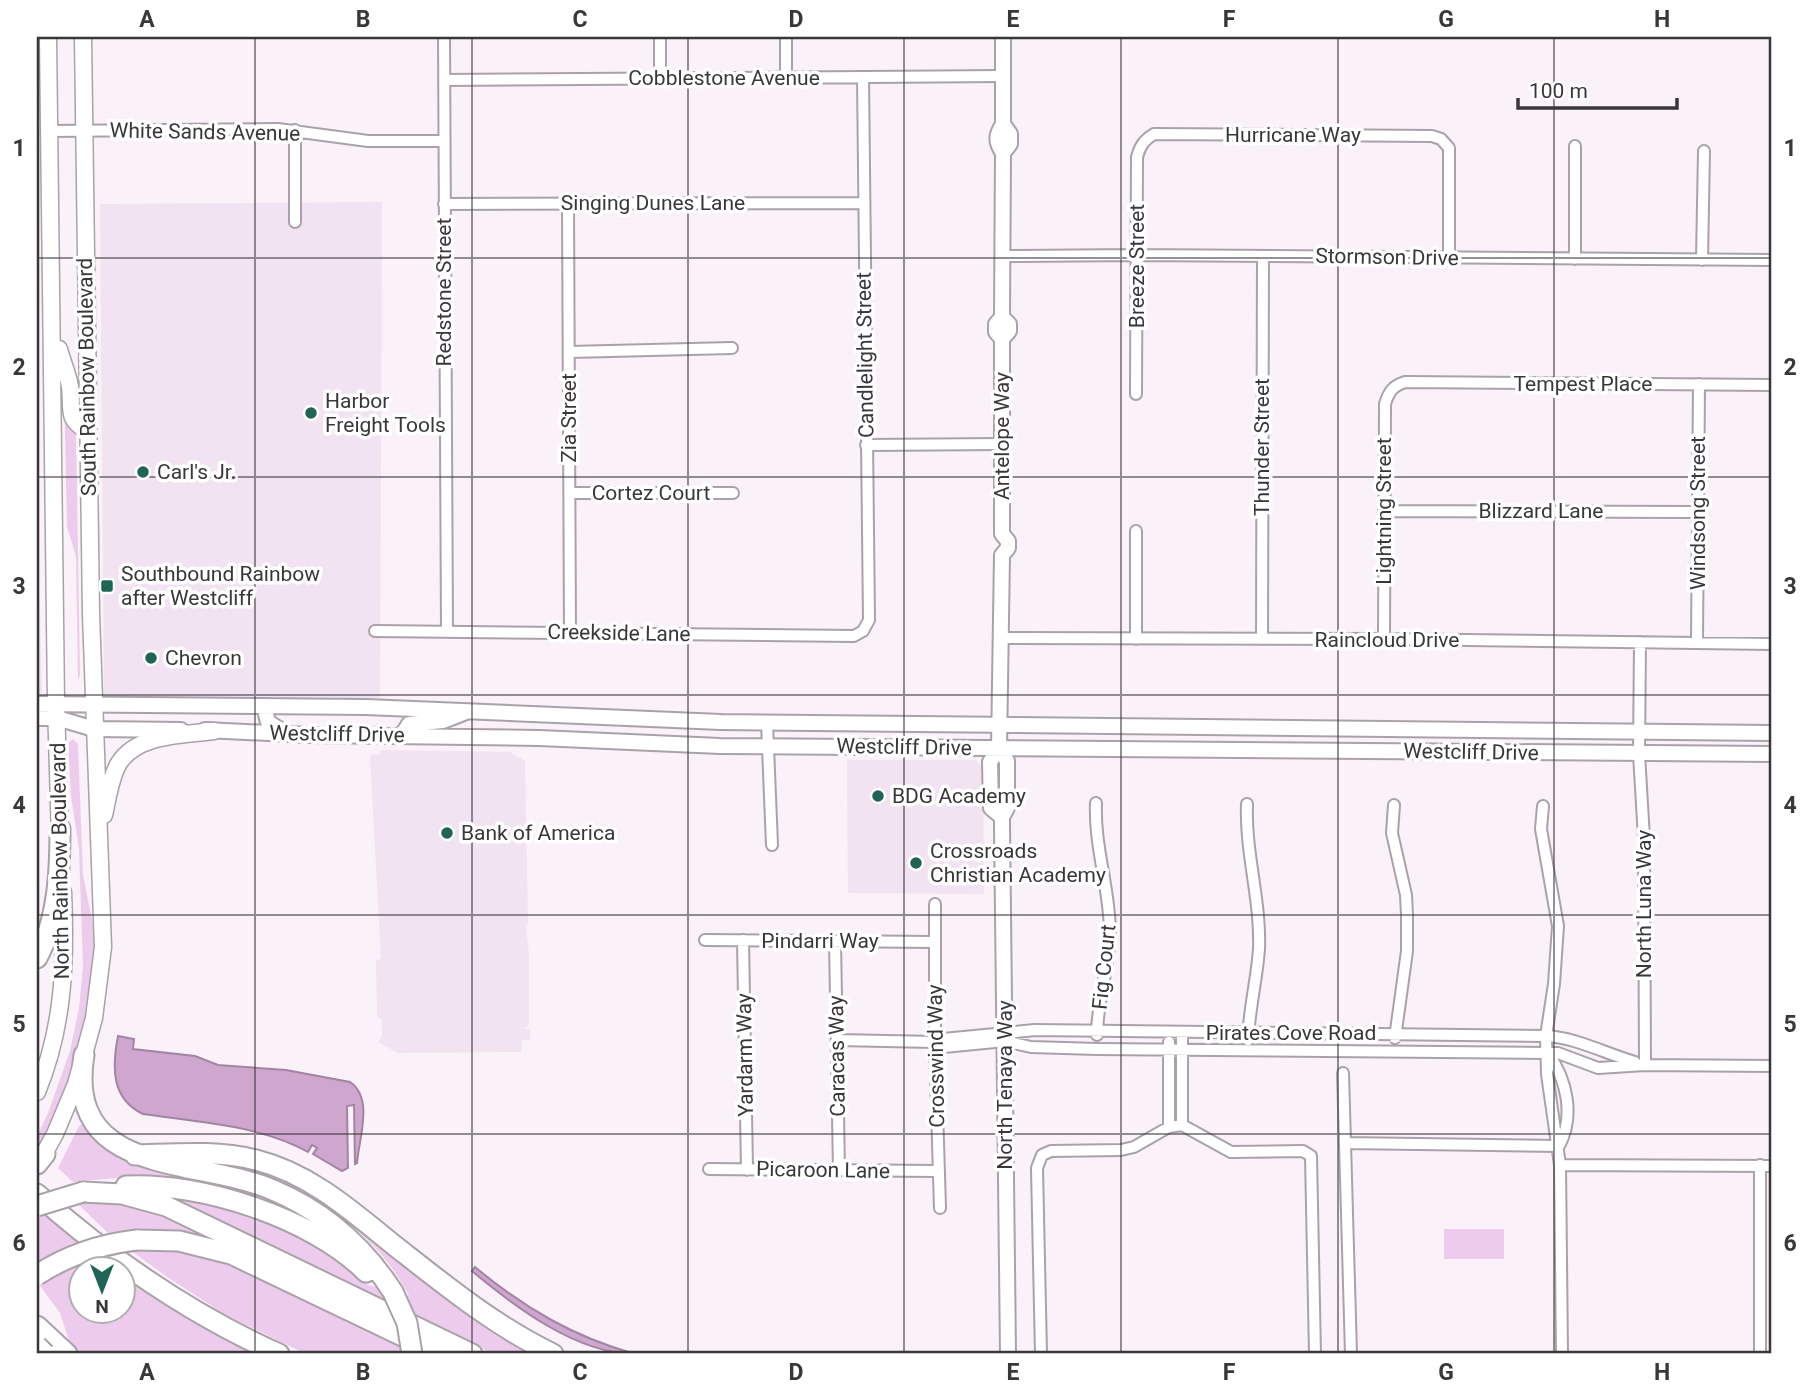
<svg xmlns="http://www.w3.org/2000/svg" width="1809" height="1391" font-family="Roboto,sans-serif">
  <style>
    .built { fill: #f1e3f1 }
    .green { fill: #edcbec }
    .water { fill: #cfa6ce; stroke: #a285a2; stroke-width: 2 }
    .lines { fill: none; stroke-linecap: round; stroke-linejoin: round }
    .street-casing { stroke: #aaa2a9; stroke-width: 14 }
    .secondary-casing { stroke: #aaa2a9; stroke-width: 18 }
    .primary-casing { stroke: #aaa2a9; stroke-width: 19 }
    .highway-casing { stroke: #aaa2a9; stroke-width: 23 }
    .street { stroke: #fff; stroke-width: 10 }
    .secondary { stroke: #fff; stroke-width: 14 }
    .primary { stroke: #fff; stroke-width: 16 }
    .highway { stroke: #fff; stroke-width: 19 }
    .highway-bridge-casing { stroke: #aaa2a9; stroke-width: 23; stroke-linecap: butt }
    .highway-bridge { stroke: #fff; stroke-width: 19 }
    .grid { fill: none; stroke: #3a373a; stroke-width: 2; stroke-opacity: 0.55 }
    .poi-dot { fill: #1f6456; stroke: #fff; stroke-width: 2.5 }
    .labels { text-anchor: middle; stroke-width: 7; stroke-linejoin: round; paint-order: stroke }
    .street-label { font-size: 21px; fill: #3a373a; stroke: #fff }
    .poi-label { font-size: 21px; fill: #3a373a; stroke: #fff; text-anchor: start }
    .neatline { fill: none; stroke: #3a373a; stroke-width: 2.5 }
    .grid-label { font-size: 23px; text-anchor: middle; font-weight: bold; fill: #3a373a }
  </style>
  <rect width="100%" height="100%" fill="#faf1f9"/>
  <path class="built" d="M382,202l-2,496 -276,-2 -4,-492z
    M37,487l5,206v1l-5,-1z
    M380,750l130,2 15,9 3,162 -2,5 3,26v64l-1,8 -4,3h6v11h-8l-1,12 -123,1 -20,-11 4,-5v-17l-5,-4 -1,-56 5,-1 -11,-204 11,-1z
    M847,760h128l5,4 3,5 1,125 -136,-1z"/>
  <path class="green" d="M64,387l12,45 4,243 -2,5 -2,-124 -9,-29z
    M73,739l5,5 5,131 13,65 -1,19 -8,55 -15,58 -20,52 -13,25 -2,-2v-11l11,-23 22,-62 9,-43 4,-41 -4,-118 -8,-53 -3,-53z
    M86,1122c17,19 29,34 54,43l123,29 28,14 42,28 -207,-59 -53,5 -15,-14 21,-42z
    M227,1161l26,4 55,22 230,167h-43l-34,-14 -297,-143h29l93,30 68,43 14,15 41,11c-38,-74 -108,-109 -182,-135z
    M116,1200l50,13 260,141h-120l-80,-39 -59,-38 -56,-41 -35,-34z
    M37,1203l27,28 49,37h-33v42h42l1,-34 40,27 94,51h-202l15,-10 -10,-31 -23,-31z
    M1444,1229h60v30h-60z"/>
  <path class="water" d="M118,1036l16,3 -1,10 62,7 23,9 68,5 64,12c24,16 9,56 7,81l-2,1 -1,-59 -7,1 1,62 -6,3 -29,-17 4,-6 -5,-3 -4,7c-48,-27 -111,-30 -165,-38 -32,-15 -31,-47 -25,-78z
    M475,1267c49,41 99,70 160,87 -58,0 -120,-47 -163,-83z"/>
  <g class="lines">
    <defs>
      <path id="street" d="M444,37l3,594
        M660,37v41
        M786,37v41
        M444,80l559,-4
        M49,131l229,-2 90,12h76
        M1575,146v113
        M444,204l419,-1
        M568,204l2,429
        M295,222v-92
        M1003,256l134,-1 635,5
        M1702,260l2,-109
        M569,352l163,-4
        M1136,394l1,-237c3,-11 7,-17 17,-23l278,2 9,3 8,9v110
        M866,445l136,-1
        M570,493h163
        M1384,511l314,1
        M1136,531v108
        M375,631l479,5 9,-5 6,-11 -6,-543
        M1001,638l383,1 388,5
        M1262,639l1,-383
        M1384,639l1,-235c4,-13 8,-18 20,-22l367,3
        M1640,642l-1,112 5,84 1,227
        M1697,642l2,-258
        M767,723l5,122
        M1096,803c-2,44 14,86 14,130 -1,34 -13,68 -13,102
        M1247,804c-2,49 14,96 12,145 -2,30 -10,60 -11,91
        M1394,805l-2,28 14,62 1,20v36l-12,87
        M1543,806l-2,23 17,97 -4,58 -8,52 1,38 13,91 2,189
        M935,904v138l5,166
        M705,940l230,2
        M743,940l4,230
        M835,941l4,230
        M837,1040l98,2 8,-3 92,-9 511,6c28,1 61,18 89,26
        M935,1042l9,5 61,-6 26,6 66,2 451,4h10l40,15 47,-3 127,1
        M1548,1053c19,27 27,63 11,93
        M1343,1073l8,281
        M1182,1125v-93
        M1169,1127v-85
        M1345,1143l214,3
        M1560,1165l212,1
        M1760,1165v189
        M709,1169l228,2
        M1041,1354l-4,-186 5,-13 9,-4 70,-1 13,-3 35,-20 13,-2 49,27 72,-1 8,5 4,198"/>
      <path id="secondary" d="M1003,37v87c-7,11 -8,17 0,29l-1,164 -6,7v8l6,7v195l6,7v7l-6,7 -3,193 8,13v47l-5,9v8l6,529
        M1003,153l7,-9v-10l-7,-10
        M1002,317l7,7v7l-7,8
        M37,704l329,3 355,15 1051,11
        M264,706l4,16 17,11
        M37,718h20l37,11 87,1
        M205,730l104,5 230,3 181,8 1052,8
        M402,735l7,-11 34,-3 23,-9
        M999,748l-9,14 1,46 11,9"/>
      <path id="primary" d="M48,37l8,667 4,134
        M59,349c3,12 9,25 11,38 3,22 -5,32 18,44
        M104,815c4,-17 6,-37 15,-52 18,-29 65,-28 95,-32
        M37,1092c27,-65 29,-131 26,-200
        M39,1163l16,-29 21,-50 18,-66 9,-71 -12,-333 -8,-577"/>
      <path id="highway" d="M37,958c21,-38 23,-87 23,-129
        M84,1055c-20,123 114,102 189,135 50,21 91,57 120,102
        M135,1155c40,-1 82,-5 121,5 55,14 97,52 139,86 51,40 100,80 158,108
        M37,1164l8,-10
        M126,1186c75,-4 186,32 240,86
        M83,1192l39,2 44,12 306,148
        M37,1194c73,65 153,120 242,160
        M137,1240l42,1 52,13 209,100
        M37,1326l30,28"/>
    </defs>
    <use href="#street" class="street-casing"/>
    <use href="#secondary" class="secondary-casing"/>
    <use href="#primary" class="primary-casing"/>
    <use href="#highway" class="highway-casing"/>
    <use href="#street" class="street"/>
    <use href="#secondary" class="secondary"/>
    <use href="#primary" class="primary"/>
    <use href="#highway" class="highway"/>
    <defs>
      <path id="highway-bridge" d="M37,1206l46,-14
        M37,1275c31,-20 63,-31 100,-35
        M393,1292l14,31 5,31
        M37,1346l8,8"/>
    </defs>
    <use href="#highway-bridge" class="highway-bridge-casing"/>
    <use href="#highway-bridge" class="highway-bridge"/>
  </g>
  <path class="grid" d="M255,37v1317M472,37v1317M688,37v1317M904,37v1317M1121,37v1317M1338,37v1317M1554,37v1317M37,258h1735M37,477h1735M37,695h1735M37,915h1735M37,1134h1735"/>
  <g class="poi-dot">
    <circle cx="311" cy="413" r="7"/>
    <circle cx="143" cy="472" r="7"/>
    <rect x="100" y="579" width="14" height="14" rx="3.5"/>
    <circle cx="151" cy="658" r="7"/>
    <circle cx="878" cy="796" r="7"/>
    <circle cx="447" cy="833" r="7"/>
    <circle cx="916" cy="863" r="7"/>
  </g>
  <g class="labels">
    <g class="street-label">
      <text x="724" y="85">Cobblestone Avenue</text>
      <text transform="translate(205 132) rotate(1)" y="7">White Sands Avenue</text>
      <text x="1293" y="142">Hurricane Way</text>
      <text x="653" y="210">Singing Dunes Lane</text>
      <text transform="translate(1387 257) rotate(1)" y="7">Stormson Drive</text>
      <text transform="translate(1137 266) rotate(-90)" y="7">Breeze Street</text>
      <text transform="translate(444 292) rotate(-90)" y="7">Redstone Street</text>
      <text transform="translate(865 355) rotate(-91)" y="7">Candlelight Street</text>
      <text transform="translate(87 377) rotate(-91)" y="7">South Rainbow Boulevard</text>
      <text x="1583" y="391">Tempest Place</text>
      <text transform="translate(569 418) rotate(-90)" y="7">Zia Street</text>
      <text transform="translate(1002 436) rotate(-90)" y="7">Antelope Way</text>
      <text transform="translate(1262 447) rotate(-90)" y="7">Thunder Street</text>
      <text x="651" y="500">Cortez Court</text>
      <text transform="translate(1384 511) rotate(-90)" y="7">Lightning Street</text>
      <text x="1541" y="518">Blizzard Lane</text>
      <text transform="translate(1698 513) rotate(-90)" y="7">Windsong Street</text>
      <text transform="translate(619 633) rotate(1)" y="7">Creekside Lane</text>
      <text x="1387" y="647">Raincloud Drive</text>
      <text transform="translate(337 734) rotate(1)" y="7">Westcliff Drive</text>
      <text transform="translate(904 747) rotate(1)" y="7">Westcliff Drive</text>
      <text transform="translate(1471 752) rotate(1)" y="7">Westcliff Drive</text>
      <text transform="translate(60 861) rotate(-91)" y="7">North Rainbow Boulevard</text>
      <text transform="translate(1644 904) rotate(-90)" y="7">North Luna Way</text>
      <text x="820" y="948">Pindarri Way</text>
      <text transform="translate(1104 967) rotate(-84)" y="7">Fig Court</text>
      <text x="1291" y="1040">Pirates Cove Road</text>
      <text transform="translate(745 1055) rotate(-91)" y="7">Yardarm Way</text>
      <text transform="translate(837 1056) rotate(-91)" y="7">Caracas Way</text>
      <text transform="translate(936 1056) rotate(-91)" y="7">Crosswind Way</text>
      <text transform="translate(1005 1085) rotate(-90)" y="7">North Tenaya Way</text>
      <text transform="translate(823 1170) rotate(1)" y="7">Picaroon Lane</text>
    </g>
    <g class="poi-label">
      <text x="325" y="408">Harbor<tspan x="325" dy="24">Freight Tools</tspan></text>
      <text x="157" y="479">Carl's Jr.</text>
      <text x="121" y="581">Southbound Rainbow<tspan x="121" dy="24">after Westcliff</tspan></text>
      <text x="165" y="665">Chevron</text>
      <text x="892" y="803">BDG Academy</text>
      <text x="461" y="840">Bank of America</text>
      <text x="930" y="858">Crossroads<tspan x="930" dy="24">Christian Academy</tspan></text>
    </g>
  </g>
  <rect width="1809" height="1391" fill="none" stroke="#ffffff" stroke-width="77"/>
  <g transform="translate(102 1290) rotate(180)"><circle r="33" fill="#ffffff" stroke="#b0afb0" stroke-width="2"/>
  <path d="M0-5L12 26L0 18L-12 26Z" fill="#1f6456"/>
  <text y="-10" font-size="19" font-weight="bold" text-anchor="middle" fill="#3a373a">N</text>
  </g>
  <path d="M1518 98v10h159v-10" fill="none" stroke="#3a373a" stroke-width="3.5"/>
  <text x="1529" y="98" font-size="21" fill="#3a373a" stroke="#ffffff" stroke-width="5" paint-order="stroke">100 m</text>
  <rect x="38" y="38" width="1732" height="1314" class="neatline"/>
  <g class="grid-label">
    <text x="147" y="27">A</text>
    <text x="363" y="27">B</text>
    <text x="580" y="27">C</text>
    <text x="796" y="27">D</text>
    <text x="1013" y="27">E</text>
    <text x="1229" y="27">F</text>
    <text x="1446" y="27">G</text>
    <text x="1662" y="27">H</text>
    <text x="19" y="156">1</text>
    <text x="1790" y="156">1</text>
    <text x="19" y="375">2</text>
    <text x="1790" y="375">2</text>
    <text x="19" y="594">3</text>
    <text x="1790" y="594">3</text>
    <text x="19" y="813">4</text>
    <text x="1790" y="813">4</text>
    <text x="19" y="1032">5</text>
    <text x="1790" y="1032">5</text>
    <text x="19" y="1251">6</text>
    <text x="1790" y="1251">6</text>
    <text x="147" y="1380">A</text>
    <text x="363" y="1380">B</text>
    <text x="580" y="1380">C</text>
    <text x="796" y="1380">D</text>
    <text x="1013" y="1380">E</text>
    <text x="1229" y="1380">F</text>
    <text x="1446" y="1380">G</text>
    <text x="1662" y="1380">H</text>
  </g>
</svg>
